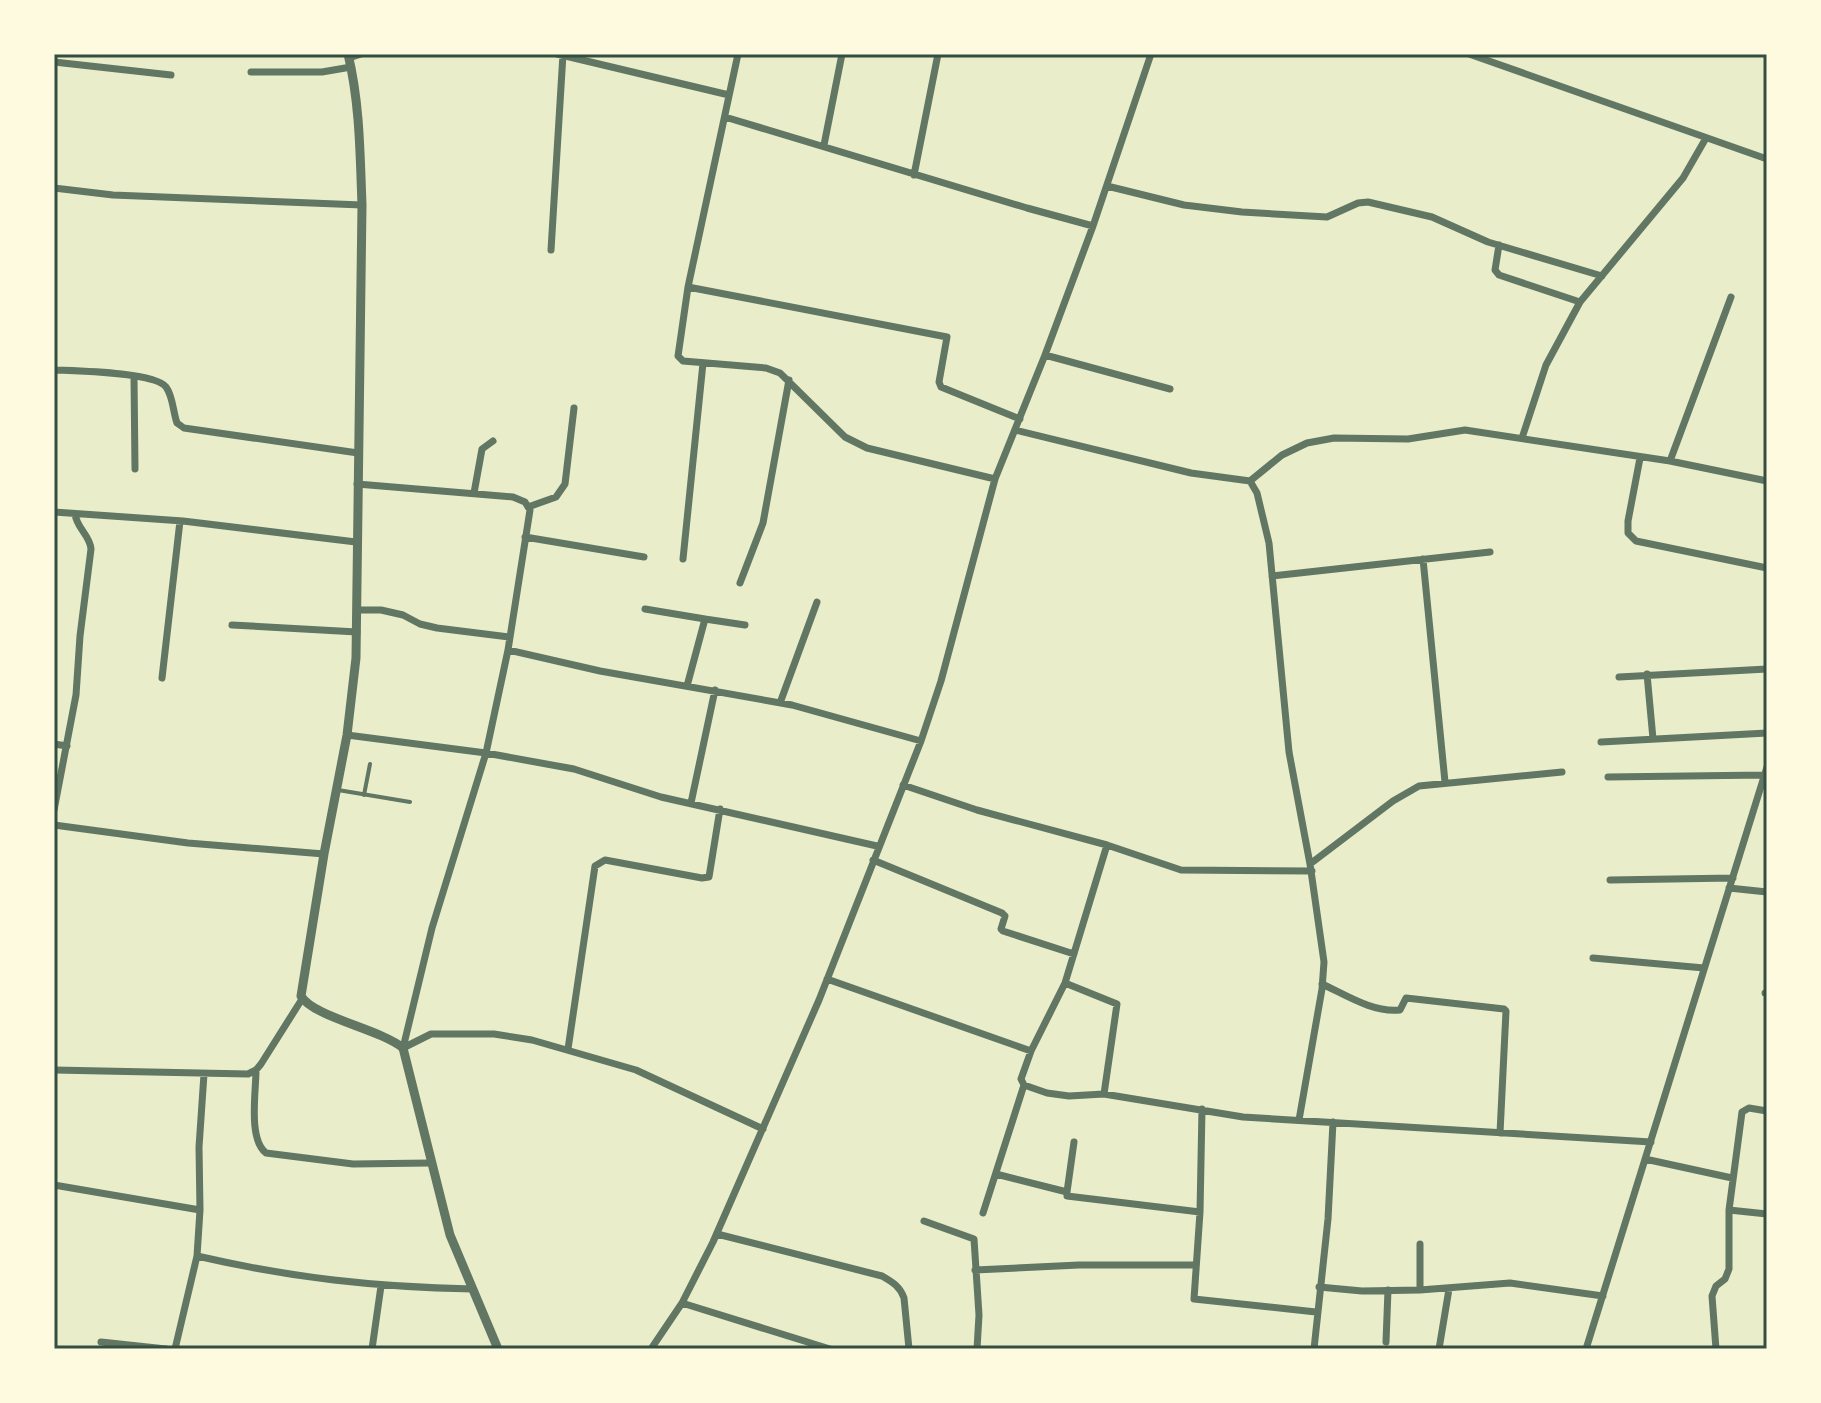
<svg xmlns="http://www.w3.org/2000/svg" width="1821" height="1403" font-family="'Space Grotesk',sans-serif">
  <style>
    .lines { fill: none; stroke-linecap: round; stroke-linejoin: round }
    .service { stroke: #617663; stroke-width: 4 }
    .minor { stroke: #617663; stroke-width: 7 }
    .tertiary { stroke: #617663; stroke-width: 9 }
    .neatline { fill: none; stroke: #344e41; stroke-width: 3 }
  </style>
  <rect width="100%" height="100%" fill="#e9edc9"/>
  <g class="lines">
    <path class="service" d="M338,790l72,12
      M364,795l6,-31"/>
    <path class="minor" d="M557,54l172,41
      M738,54l-50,233 -10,69 5,5 83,7 14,5 65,64 22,11 128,31
      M1469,54l298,105
      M349,58l12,-4
      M54,62l117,13
      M251,72h71l29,-5
      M725,117l302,91 66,18
      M824,145l18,-91
      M914,175l24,-121
      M1107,186l77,19 58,7 85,5 31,-14 10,-1 64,15 56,25 114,34
      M54,188l59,7 249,10
      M1499,245l-4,25 4,5 81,27
      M551,250l12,-196
      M688,287l259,50 -8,45 2,5 79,32
      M1045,355l125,34
      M54,370c21,1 100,2 112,17 7,9 7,25 11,36l7,5 174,25
      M134,377l1,92
      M1015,430l176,43 59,8 32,-26 25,-12 27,-5 74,1 57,-9 205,31 97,20
      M1522,438l24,-73 34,-63 103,-124 23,-40
      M1640,458l-12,63v12l8,8 131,27
      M1670,461l61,-164
      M1250,481l7,12 12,50 20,209 21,112 14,98 -2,27 -23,131
      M357,484l156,13 12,5 5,8 -22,140 -22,103 -54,175 -29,120
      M474,493l8,-44 11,-8
      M528,507l28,-10 9,-13 9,-76
      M54,512l129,9 173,21
      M525,537l119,20
      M683,559l20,-196
      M1423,559l22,223
      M1272,576l218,-24
      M740,583l23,-60 26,-143
      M645,609l60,10 -18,67
      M357,610h24l22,5 17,9 17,4 72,9
      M705,619l40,6
      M232,625l125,7
      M508,650l92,21 192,34 129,36
      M1647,674l6,65
      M1619,677l148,-8
      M162,678l18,-157
      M780,703l37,-101
      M347,735l139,18 88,16 87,28 216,49
      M1601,742l166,-9
      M54,744l13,2
      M1608,777l157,-2
      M903,785l74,25 130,35 -42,138 -34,68 -10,28 3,6 -41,128
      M691,803l24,-113
      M54,810l22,-115 4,-59 11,-87c-1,-14 -14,-20 -16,-35
      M54,825l134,18 136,11
      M1107,845l74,25 131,1
      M873,860l129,53 3,3 -4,13 2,2 71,23
      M1310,864l83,-63 26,-15 143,-14
      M1610,880l123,-2
      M1729,888l38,4
      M1593,958l111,10
      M827,979l204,72
      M1065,983l52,21 -13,90
      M1322,984c24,11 51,29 78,26l6,-12 98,11 2,2 -6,122
      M1765,993h2
      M403,1048l28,-14h63l38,6 104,30 127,59
      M568,1049l27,-183 10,-6 97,18 7,-1 11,-68
      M54,1070l194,4 8,-4 5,-6 41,-65
      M256,1070c0,22 -8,69 10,83l87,11 77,-1
      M1024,1085l23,8 22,3 35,-2 139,23 408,25
      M1202,1109l-2,103 -6,87 122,13
      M1645,1159l87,19
      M996,1174l71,18 7,-50
      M54,1185l146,25
      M1067,1192v4l133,16
      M1729,1210l38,4
      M924,1221l50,18 5,76 -2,34
      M717,1234l165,42c10,6 18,10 22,22l5,51
      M197,1256c96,22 177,31 276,33
      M975,1270l104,-5h117
      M1319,1287l43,4 58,-1 90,-7 93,13
      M1420,1290v-46
      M682,1303l148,46
      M101,1342l65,7
      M1386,1342l2,-52
      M175,1349l22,-93 3,-46 -1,-63 5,-73
      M372,1349l9,-63
      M651,1349l31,-46 31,-61 106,-242 102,-259 20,-60 54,-202 50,-124 48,-129 58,-172
      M1314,1349l14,-130 5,-97
      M1439,1349l10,-60
      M1586,1349l181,-582
      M1716,1349l-4,-53 4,-10 9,-7 4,-10v-59l13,-98 7,-4 18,3"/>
    <path class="tertiary" d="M348,54c12,50 12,100 14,151l-6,453 -9,77 -23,119 -23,142c12,21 79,33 102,52l47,187 48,114"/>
  </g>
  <rect width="1821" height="1403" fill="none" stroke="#fefae0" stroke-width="112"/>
  <rect x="56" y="56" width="1709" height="1291" class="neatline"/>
</svg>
